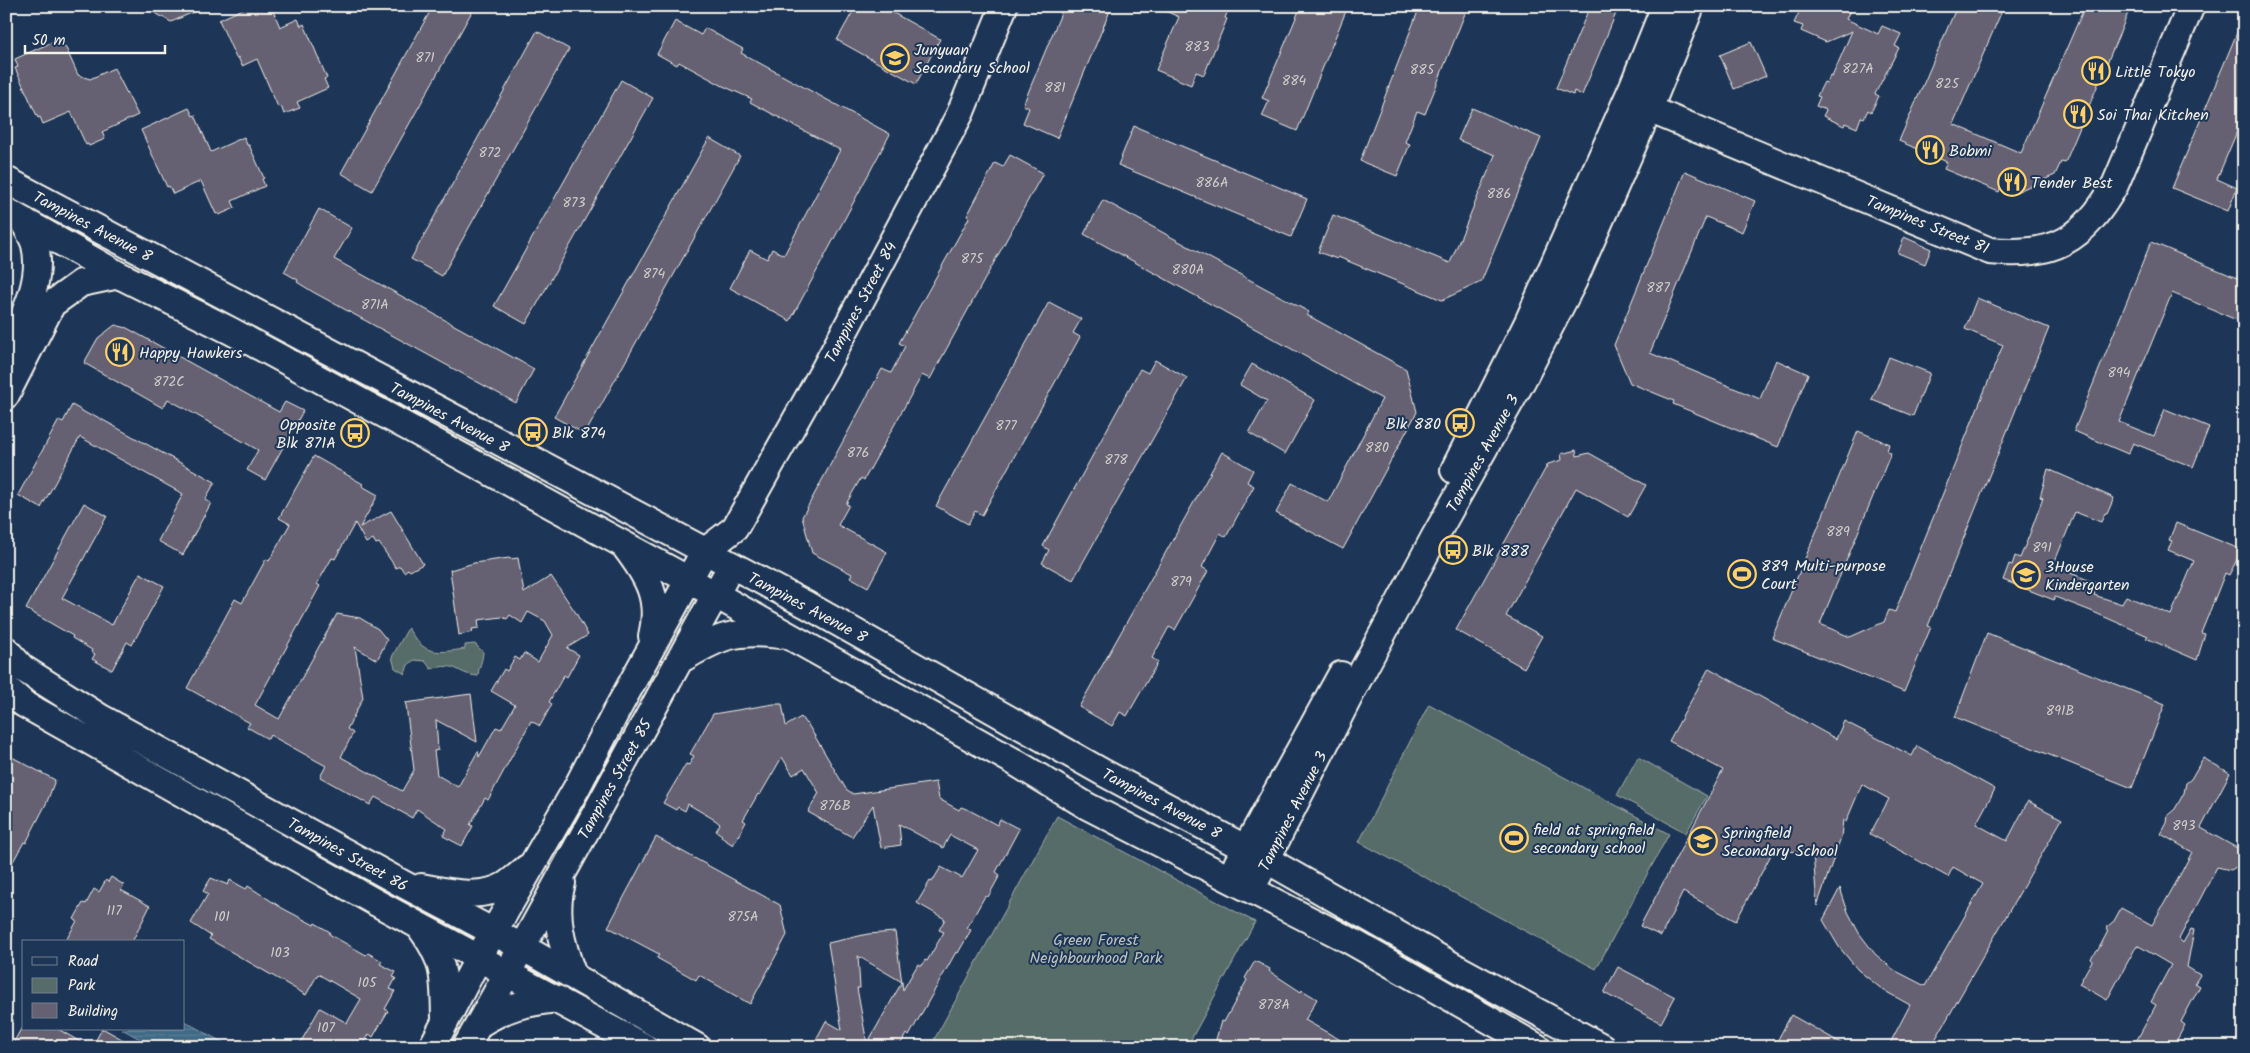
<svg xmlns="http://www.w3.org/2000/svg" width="2250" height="1053" font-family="Kalam,sans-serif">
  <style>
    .green { fill: #566c68; stroke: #a5aea8 }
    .water { fill: url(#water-rules); stroke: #87a0ad }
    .building { fill: #656072; stroke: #f4f1e8; fill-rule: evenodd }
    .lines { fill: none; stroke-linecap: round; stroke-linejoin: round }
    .minor-casing { stroke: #f4f1e8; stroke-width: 30 }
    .minor { stroke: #1d3557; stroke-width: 26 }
    .labels { text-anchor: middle; stroke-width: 4; stroke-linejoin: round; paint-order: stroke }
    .number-label { font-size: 14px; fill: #d0cdca }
    .poi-label { font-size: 16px; fill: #f4f1e8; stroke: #1d3557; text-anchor: start }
    .street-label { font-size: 16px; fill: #f4f1e8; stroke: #1d3557 }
    .park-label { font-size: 16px; fill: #bdc2bb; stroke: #1d3557 }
  </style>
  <defs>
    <pattern id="water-rules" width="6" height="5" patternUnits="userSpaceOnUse" patternTransform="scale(1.25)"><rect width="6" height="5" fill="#3f6a86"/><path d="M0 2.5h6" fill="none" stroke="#5b8097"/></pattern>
  </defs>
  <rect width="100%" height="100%" fill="#1d3557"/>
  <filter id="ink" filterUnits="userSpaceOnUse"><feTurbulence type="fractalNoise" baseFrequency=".02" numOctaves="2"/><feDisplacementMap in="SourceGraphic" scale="10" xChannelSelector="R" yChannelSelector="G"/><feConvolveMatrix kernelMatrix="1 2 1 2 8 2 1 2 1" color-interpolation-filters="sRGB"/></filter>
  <g filter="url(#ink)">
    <path class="green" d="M408,628c17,28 27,25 57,21v-4l10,-1 8,8c0,9 -5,16 -5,24 -24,-2 -19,-15 -47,-7l-6,-8 -11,-1 -6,5 -3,9 -10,-6 -3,-11z
      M1429,704l240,130 -73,135 -237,-127z
      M1638,757l69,39 -21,37 -69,-38z
      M1057,816l198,106 -68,125h-257z"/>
    <path class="water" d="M184,1021l47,26h-77l-32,-18h62z"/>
    <path class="building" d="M143,6h64l-36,16z
      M249,6h22l9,21 18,-8 3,7 3,-2 23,54 -3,1 4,9 -31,14 3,6 -16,6 -3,-8 -3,1 -21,-48 -15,7 -4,-9 -2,1 -17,-38z
      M433,6h42l-103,185 -31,-18z
      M856,6h25l59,33 -24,45 -79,-44z
      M1064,6h48l-55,132 -34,-15 6,-15 -6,-3z
      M1154,6h76l-5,12 2,1 -23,56 -8,-3 -5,13 -35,-15 23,-53z
      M1301,6h47l-51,125 -35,-15 7,-15 -7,-3z
      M1420,6h48l-43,108 -8,-3 -12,31 5,2 -13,32 -37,-15z
      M1590,6h29l-37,89 -8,-4 -1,4 -17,-7z
      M1802,6h50l-6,13 32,15 4,-8 19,8 -6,12 4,2 -24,46 4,2 -8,16 -3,-2 -4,8 -3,-1 -4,11 -12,-5 -1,3 -21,-10 3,-6 -10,-4 4,-9 -3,-1 7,-14 3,1 3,-7 2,1 20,-46 -26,11 -25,-11 2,-5 -9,-3z
      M1957,6h47l-51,118 68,29 64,-147h46l-66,157 -4,-1 -6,13 -39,17 -15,-6 -2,6 -55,-23 3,-7 -48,-21z
      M2244,16v99l-27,64 20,9 -9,23 -56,-23z
      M675,21l26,14 4,-7 38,21 -2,4 149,81 -100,187 -60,-33 20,-38 17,9 5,-10 12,6 56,-105 -90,-48 2,-3 -29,-13 -44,-24 -2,3 -20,-11z
      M537,31l32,18 -127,227 -31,-17z
      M59,39l4,8 2,-1 13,29 12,4 24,-11 24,47 -36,17 3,7 -16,7 -1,-2 -2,1 -15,-33 -28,12 -3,-7 -2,1 -23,-50 3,-1 -3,-8z
      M1751,42l15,34 -32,13 -14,-34z
      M621,80l32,18 -127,226 -32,-18z
      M189,108l4,8 2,-1 16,37 33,-15 3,8h2l15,33 -2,1 3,7 -33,15 3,7 -16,7 -1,-2 -2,1 -15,-33 -28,13 -4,-8 -2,1 -26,-57z
      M1472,108l69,30 -60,144 -39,18 -104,-43 -1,2 -19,-7 15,-37 117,48 45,-108 -37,-15z
      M1134,126l173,73 -16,38 -173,-72z
      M709,138l31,18 -155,278 -31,-17z
      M1010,155l33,18 -113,206 -8,-4 -58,105 -3,-2 -15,26 3,1 -11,20 49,27 -19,35 -18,-10 2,-3 -40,-21 -10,-36 80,-148 9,4 14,-27 -6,-3 70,-125 -2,-2 28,-53 8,4z
      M1685,171l70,30 -13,31 -36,-15 -56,136 110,46 16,-39 32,14 -30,73 -105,-43 1,-3 -44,-18 -16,-38z
      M1103,200l206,112 -2,3 99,54 11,43 -74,137 -67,-36 16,-30 36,19 54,-103 -298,-165z
      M319,209l33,19 -18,31 200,110 -18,34 -203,-111 -16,-10 1,-2 -14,-8z
      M1904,237l27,12 -6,15 -27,-11z
      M2151,242l93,39v42l-72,-30 -53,129 35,14 11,-27 44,18 -16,40 -60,-24 -5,11 -54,-23z
      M1977,298l72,30 -121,298 3,1 -27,65 -132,-54 86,-207 31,13 -2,7 4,2 -71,171 30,13 34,-15 5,-12 6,2 108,-267 -38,-16z
      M1049,302l32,17 -8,14 7,4 -98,178 -7,-4 -7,13 -32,-18z
      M115,325l12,3 152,84 6,-10 18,9 -38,69 -18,-10 11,-20 -90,-51 -5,9 -79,-45 14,-25z
      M1889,357l41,16 -17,43 -41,-16z
      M1155,360l32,18 -114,202 -31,-17 7,-13 -6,-4 97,-177 8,4z
      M1252,364l63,36 -30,54 -36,-21 18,-32 -27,-16z
      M72,405l19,11 1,-2 123,68 -10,18 6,3 -28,52 -25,-14 25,-47 -103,-57 -39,71 -23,-13 41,-75 4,2z
      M1576,450l1,6 12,-3 57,32 -18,32 -52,-29 -70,128 36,20 -18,32 -68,-38 92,-166 14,-4 -1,-6z
      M1222,452l31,18 -6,12 7,4 -28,51 -6,-4 -18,34 6,4 -33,59 -6,-3 -17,31 6,4 -31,54 -7,-4 -8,14 -33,-19z
      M314,456l49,28 -1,2 16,9 -18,32 31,-16 32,53 -13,7 -2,-2 -4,3 -4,-6 -4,2 -17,-25 -3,1 -3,-5 -7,4 -11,-20 -20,36 -3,-1 -15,26 3,2 -65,119 24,14 58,-105 23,4 18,11 9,11 -10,20 -22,-13 8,51 -16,31 6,4 -12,24 61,34 12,-21 -8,-65 1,-1 -2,-1 66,-9 6,48 -41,-22 2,30 -4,1 3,24 21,12 20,-36 1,6 17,-30 5,2 14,-24 -24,-14 13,-22 3,2 8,-14 5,3 4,-7 14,9 15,-27 -8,-14 -17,-9 -6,11 -12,-8 -3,4 -5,-2 -24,3 1,8 -7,1 1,3 -14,3 -9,-65 24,-7 35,-5 1,1 8,-1 6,35 27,-17 25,37 12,22 -21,13 12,7 -12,22 -3,-2 -15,27 3,2 -12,22 -9,-5 -43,79 -3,-2 -15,27 3,1 -11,20 -19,-10 4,-7 -30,-20 -5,9 -37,-21 -5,8 -50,-28 6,-11 -56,-31 -2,4 -21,-12 3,-4 -63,-35 48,-89 7,4 24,-44 3,2 21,-37 -11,-6z
      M2048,469l66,29 -7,16 -2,-1 -4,9 -26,-10 -22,54 45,18 -4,11 28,9 4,-8 45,19 23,-54 -26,-11 4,-9 -3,-1 7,-17 66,27 -13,25 -4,-2 -15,38 -9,22 4,1 -8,26 -51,-22 2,-2 -57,-25 -36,-14 -1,3 -51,-20 6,-16 3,1 3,-9 5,2 9,-22 14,-38 -3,-1z
      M84,503l23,13 -45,82 50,27 28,-52 24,13 -32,59 -5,-3 -15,28 -20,-11 3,-5 -4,-2 1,-2 -20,-12 1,-2 -47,-27z
      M1987,633l178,71 -33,84 -177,-71z
      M1709,668l127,71 8,-18 68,35 5,-10 78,43 -19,35 31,17 21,-40 34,18 -131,228h-43l22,-42 -27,-15 -25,-20 -19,-23 -16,-27 17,-32 8,24 11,21 16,21 19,16 31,16 58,-102 -30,-17 -5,10 -78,-43 19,-35 -27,-15 -16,38 -3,-2 -2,17 -24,69 -4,-54 -40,-1 -37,70 -53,-29 -22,44 -21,-10 83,-156 -54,-29z
      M774,704h8l4,22 15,-9 5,7 1,-1 39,66 7,5 83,-12 3,17 20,11 2,-3 8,3 28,15 3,-6 19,10 -23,43 4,3 -12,22 -3,-1 -18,32 4,2 -13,23 -2,-1 -47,84 -3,-2 -7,13h-87l14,-26 16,9 -14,-87 40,-9 27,-2 8,58 15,-26 4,2 3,-6 2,1 17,-29 -5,-2 6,-11 -28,-16 13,-22 2,1 9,-15 21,11 16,-28 -28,-15 -7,13 -44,-24 2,21 -20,3 -8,-43 -21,32 -44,-25 11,-19 -15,-25 -11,7 -11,-18 -22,38 -2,-1 -15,26 3,2 -13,23 -12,-8 1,-2 -6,-4 4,-7 -5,-4 -27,-16 -3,7 -7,-4 -2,3 -13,-7 23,-39 3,1 5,-9 -4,-2 23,-40zM858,956l44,26 -35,62 -10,-56h3z
      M12,757l43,23 -8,22 -14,27 -7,14 -2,-1 -18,32v-105z
      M2203,758l27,15 -29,55 43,24v10l-13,8 -14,-3 -38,72 4,4 8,-14 3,1 -7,37 13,8 -5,8 5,3 -19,36 4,3 -12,22h-40l23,-42 -5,-3 20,-37 -34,-20 -30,55 -28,-16 13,-23 -1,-3 7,-8 9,-17 1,-7 6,-5 7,-13 31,17 26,-46 14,-27 -31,-18 6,-11 1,-8 7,-6 9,-16 2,-10 5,-4z
      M656,837l124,68 7,30 -37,69 -51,-29 -3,5 -39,-22 2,-4 -51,-27z
      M111,877l13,8 -3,5 29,16 -18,36h-67l12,-21 -3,-2 9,-16 3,1 8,-15 5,3 7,-12 2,2z
      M211,878l17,7 2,-5 16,9 2,-3 34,22 32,17 1,-2 15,9 -1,2 37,21 2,-2 14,8 -2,3 16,8 -3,5 3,1 -6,11 5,2 -10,18 3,2 -15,26 -4,-3 -7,13h-64l22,-39 27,15 14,-24 -43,-25 -12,21 -97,-56 2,-3 -20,-13 17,-29 -5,-3z
      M1255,961l15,8 -1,2 32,21 1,-2 15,9 -12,21 48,27h-139l7,-26 3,1 23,-42 -2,-2z
      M1618,967l57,30 -14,26 -57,-30z
      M1791,1015l57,32h-74z
      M21,1029h37l31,18h-78z
      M102,1029h2l32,18h-44z"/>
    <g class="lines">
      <defs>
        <path id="minor" d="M1634,103l356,148c64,6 93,-10 125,-66l76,-179
          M6,180l801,425 297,168 163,87 190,108 145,79
          M6,211l113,64 112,56 458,249 324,181 74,45 262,134 188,107
          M6,353c16,-33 38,-71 29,-108 -2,-8 -8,-17 -12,-24
          M6,395l46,-91 29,-21 38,-8
          M1454,470l74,-148 105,-236 32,-80
          M626,548c22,29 35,51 26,88
          M6,650l16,18 79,50 302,166 119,63 175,100
          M680,660c38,-23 54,-31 100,-25
          M6,688l18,16 351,198 269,145
          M1237,864l104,-189
          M1258,876l95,-187 81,-151 88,-157 51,-99 76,-173 42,-103
          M562,883c-9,31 0,63 11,92
          M421,887c27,5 60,13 85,-2 7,-5 14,-11 21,-17
          M420,927c26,35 24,50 25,92
          M479,1024c30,-18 44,-21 78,-25
          M432,1047l47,-90 97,-168 41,-79 87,-158 31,-24 90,-160 135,-254 44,-108
          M466,1047l65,-116 193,-352"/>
      </defs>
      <use href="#minor" class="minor-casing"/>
      <use href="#minor" class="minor"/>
    </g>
  </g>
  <defs>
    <symbol id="school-ring" viewBox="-11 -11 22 22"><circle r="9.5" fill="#1d3557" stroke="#ffd166" stroke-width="1.5"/><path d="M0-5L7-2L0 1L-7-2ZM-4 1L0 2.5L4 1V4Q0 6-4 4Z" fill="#ffd166"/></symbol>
    <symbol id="restaurant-ring" viewBox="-11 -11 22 22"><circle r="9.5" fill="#1d3557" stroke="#ffd166" stroke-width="1.5"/><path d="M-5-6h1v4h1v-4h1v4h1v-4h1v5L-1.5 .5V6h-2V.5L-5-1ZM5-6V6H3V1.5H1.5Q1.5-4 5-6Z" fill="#ffd166"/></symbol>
    <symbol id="bus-ring" viewBox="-11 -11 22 22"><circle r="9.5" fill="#1d3557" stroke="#ffd166" stroke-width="1.5"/><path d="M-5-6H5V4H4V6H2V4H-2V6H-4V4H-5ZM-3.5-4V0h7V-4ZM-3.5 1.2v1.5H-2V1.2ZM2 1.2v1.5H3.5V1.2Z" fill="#ffd166"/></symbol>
    <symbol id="stadium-ring" viewBox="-11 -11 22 22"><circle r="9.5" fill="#1d3557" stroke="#ffd166" stroke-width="1.5"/><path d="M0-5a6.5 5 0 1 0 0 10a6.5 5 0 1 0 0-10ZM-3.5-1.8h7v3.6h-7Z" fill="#ffd166"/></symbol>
  </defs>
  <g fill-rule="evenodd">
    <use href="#school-ring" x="879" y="42" width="32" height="32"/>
    <use href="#restaurant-ring" x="2080" y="55" width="32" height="32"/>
    <use href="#restaurant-ring" x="2062" y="98" width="32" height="32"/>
    <use href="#restaurant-ring" x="1914" y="134" width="32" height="32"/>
    <use href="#restaurant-ring" x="1996" y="166" width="32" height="32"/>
    <use href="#restaurant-ring" x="104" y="336" width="32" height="32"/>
    <use href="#bus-ring" x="1444" y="407" width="32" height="32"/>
    <use href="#bus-ring" x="517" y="416" width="32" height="32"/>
    <use href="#bus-ring" x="339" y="417" width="32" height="32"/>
    <use href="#bus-ring" x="1437" y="534" width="32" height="32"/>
    <use href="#stadium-ring" x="1726" y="558" width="32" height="32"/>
    <use href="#school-ring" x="2010" y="559" width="32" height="32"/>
    <use href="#stadium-ring" x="1498" y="822" width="32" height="32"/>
    <use href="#school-ring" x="1687" y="825" width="32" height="32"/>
  </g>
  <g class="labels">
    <g class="number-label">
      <text x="1197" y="51">883</text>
      <text x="425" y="62">871</text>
      <text x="1858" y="73">827A</text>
      <text x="1422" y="74">885</text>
      <text x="1294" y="85">884</text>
      <text x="1947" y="88">825</text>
      <text x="1055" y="92">881</text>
      <text x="490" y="157">872</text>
      <text x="1212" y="187">886A</text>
      <text x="1499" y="198">886</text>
      <text x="574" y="207">873</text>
      <text x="972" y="263">875</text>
      <text x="1188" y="274">880A</text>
      <text x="654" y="278">874</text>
      <text x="1658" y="292">887</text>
      <text x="375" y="309">871A</text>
      <text x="2119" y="377">894</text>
      <text x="169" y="386">872C</text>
      <text x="1006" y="430">877</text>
      <text x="1377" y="452">880</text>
      <text x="858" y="457">876</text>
      <text x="1116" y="464">878</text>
      <text x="1838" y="536">889</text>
      <text x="2042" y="552">891</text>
      <text x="1181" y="586">879</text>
      <text x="2060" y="715">891B</text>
      <text x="835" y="810">876B</text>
      <text x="2184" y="830">893</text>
      <text x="114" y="915">117</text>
      <text x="222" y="921">101</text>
      <text x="743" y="921">875A</text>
      <text x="280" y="957">103</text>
      <text x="367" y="987">105</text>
      <text x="1274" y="1009">878A</text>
      <text x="326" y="1032">107</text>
    </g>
    <g class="poi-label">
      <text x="914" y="55">Junyuan<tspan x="914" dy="18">Secondary School</tspan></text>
      <text x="2115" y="77">Little Tokyo</text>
      <text x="2097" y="120">Soi Thai Kitchen</text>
      <text x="1949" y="156">Bobmi</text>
      <text x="2031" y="188">Tender Best</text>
      <text x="139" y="358">Happy Hawkers</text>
      <text x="1441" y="429" text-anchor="end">Blk 880</text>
      <text x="336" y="430" text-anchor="end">Opposite<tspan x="336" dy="18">Blk 871A</tspan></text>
      <text x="552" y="438">Blk 874</text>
      <text x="1472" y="556">Blk 888</text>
      <text x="1761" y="571">889 Multi-purpose<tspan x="1761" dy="18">Court</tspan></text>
      <text x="2045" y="572">3House<tspan x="2045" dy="18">Kindergarten</tspan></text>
      <text x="1533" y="835">field at springfield<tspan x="1533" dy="18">secondary school</tspan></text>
      <text x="1722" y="838">Springfield<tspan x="1722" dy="18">Secondary School</tspan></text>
    </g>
    <g class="street-label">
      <text transform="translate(1928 224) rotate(22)" y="6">Tampines Street 81</text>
      <text transform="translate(93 226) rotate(28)" y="6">Tampines Avenue 8</text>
      <text transform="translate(860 302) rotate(-62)" y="6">Tampines Street 84</text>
      <text transform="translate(450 417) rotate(28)" y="6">Tampines Avenue 8</text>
      <text transform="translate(1482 453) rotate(-61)" y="6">Tampines Avenue 3</text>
      <text transform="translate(808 607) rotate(28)" y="6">Tampines Avenue 8</text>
      <text transform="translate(614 779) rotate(-61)" y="6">Tampines Street 85</text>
      <text transform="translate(1162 803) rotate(28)" y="6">Tampines Avenue 8</text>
      <text transform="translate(1292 811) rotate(-63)" y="6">Tampines Avenue 3</text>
      <text transform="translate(348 854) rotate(29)" y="6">Tampines Street 86</text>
    </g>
    <g class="park-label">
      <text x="1096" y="945">Green Forest<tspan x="1096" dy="18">Neighbourhood Park</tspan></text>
    </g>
  </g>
  <rect width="2250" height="1053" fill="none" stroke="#1d3557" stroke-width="25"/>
  <rect x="12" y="12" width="2225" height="1028" fill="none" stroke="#f4f1e8" stroke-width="2" filter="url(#ink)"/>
  <rect x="22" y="940" width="162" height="90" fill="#1d3557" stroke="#738091"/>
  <rect x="32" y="957" width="25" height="8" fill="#1d3557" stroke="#738091"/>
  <text x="68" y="966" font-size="15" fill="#f4f1e8">Road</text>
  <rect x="32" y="978" width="25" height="15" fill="#566c68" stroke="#738091"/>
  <text x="68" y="990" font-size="15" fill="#f4f1e8">Park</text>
  <rect x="32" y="1003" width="25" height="15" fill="#656072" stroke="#738091"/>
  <text x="68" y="1016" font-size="15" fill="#f4f1e8">Building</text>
  <path d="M25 45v8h140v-8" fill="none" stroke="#f4f1e8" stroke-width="2.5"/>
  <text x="32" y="45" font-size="15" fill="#f4f1e8" stroke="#1d3557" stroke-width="4" paint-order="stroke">50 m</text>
</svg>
